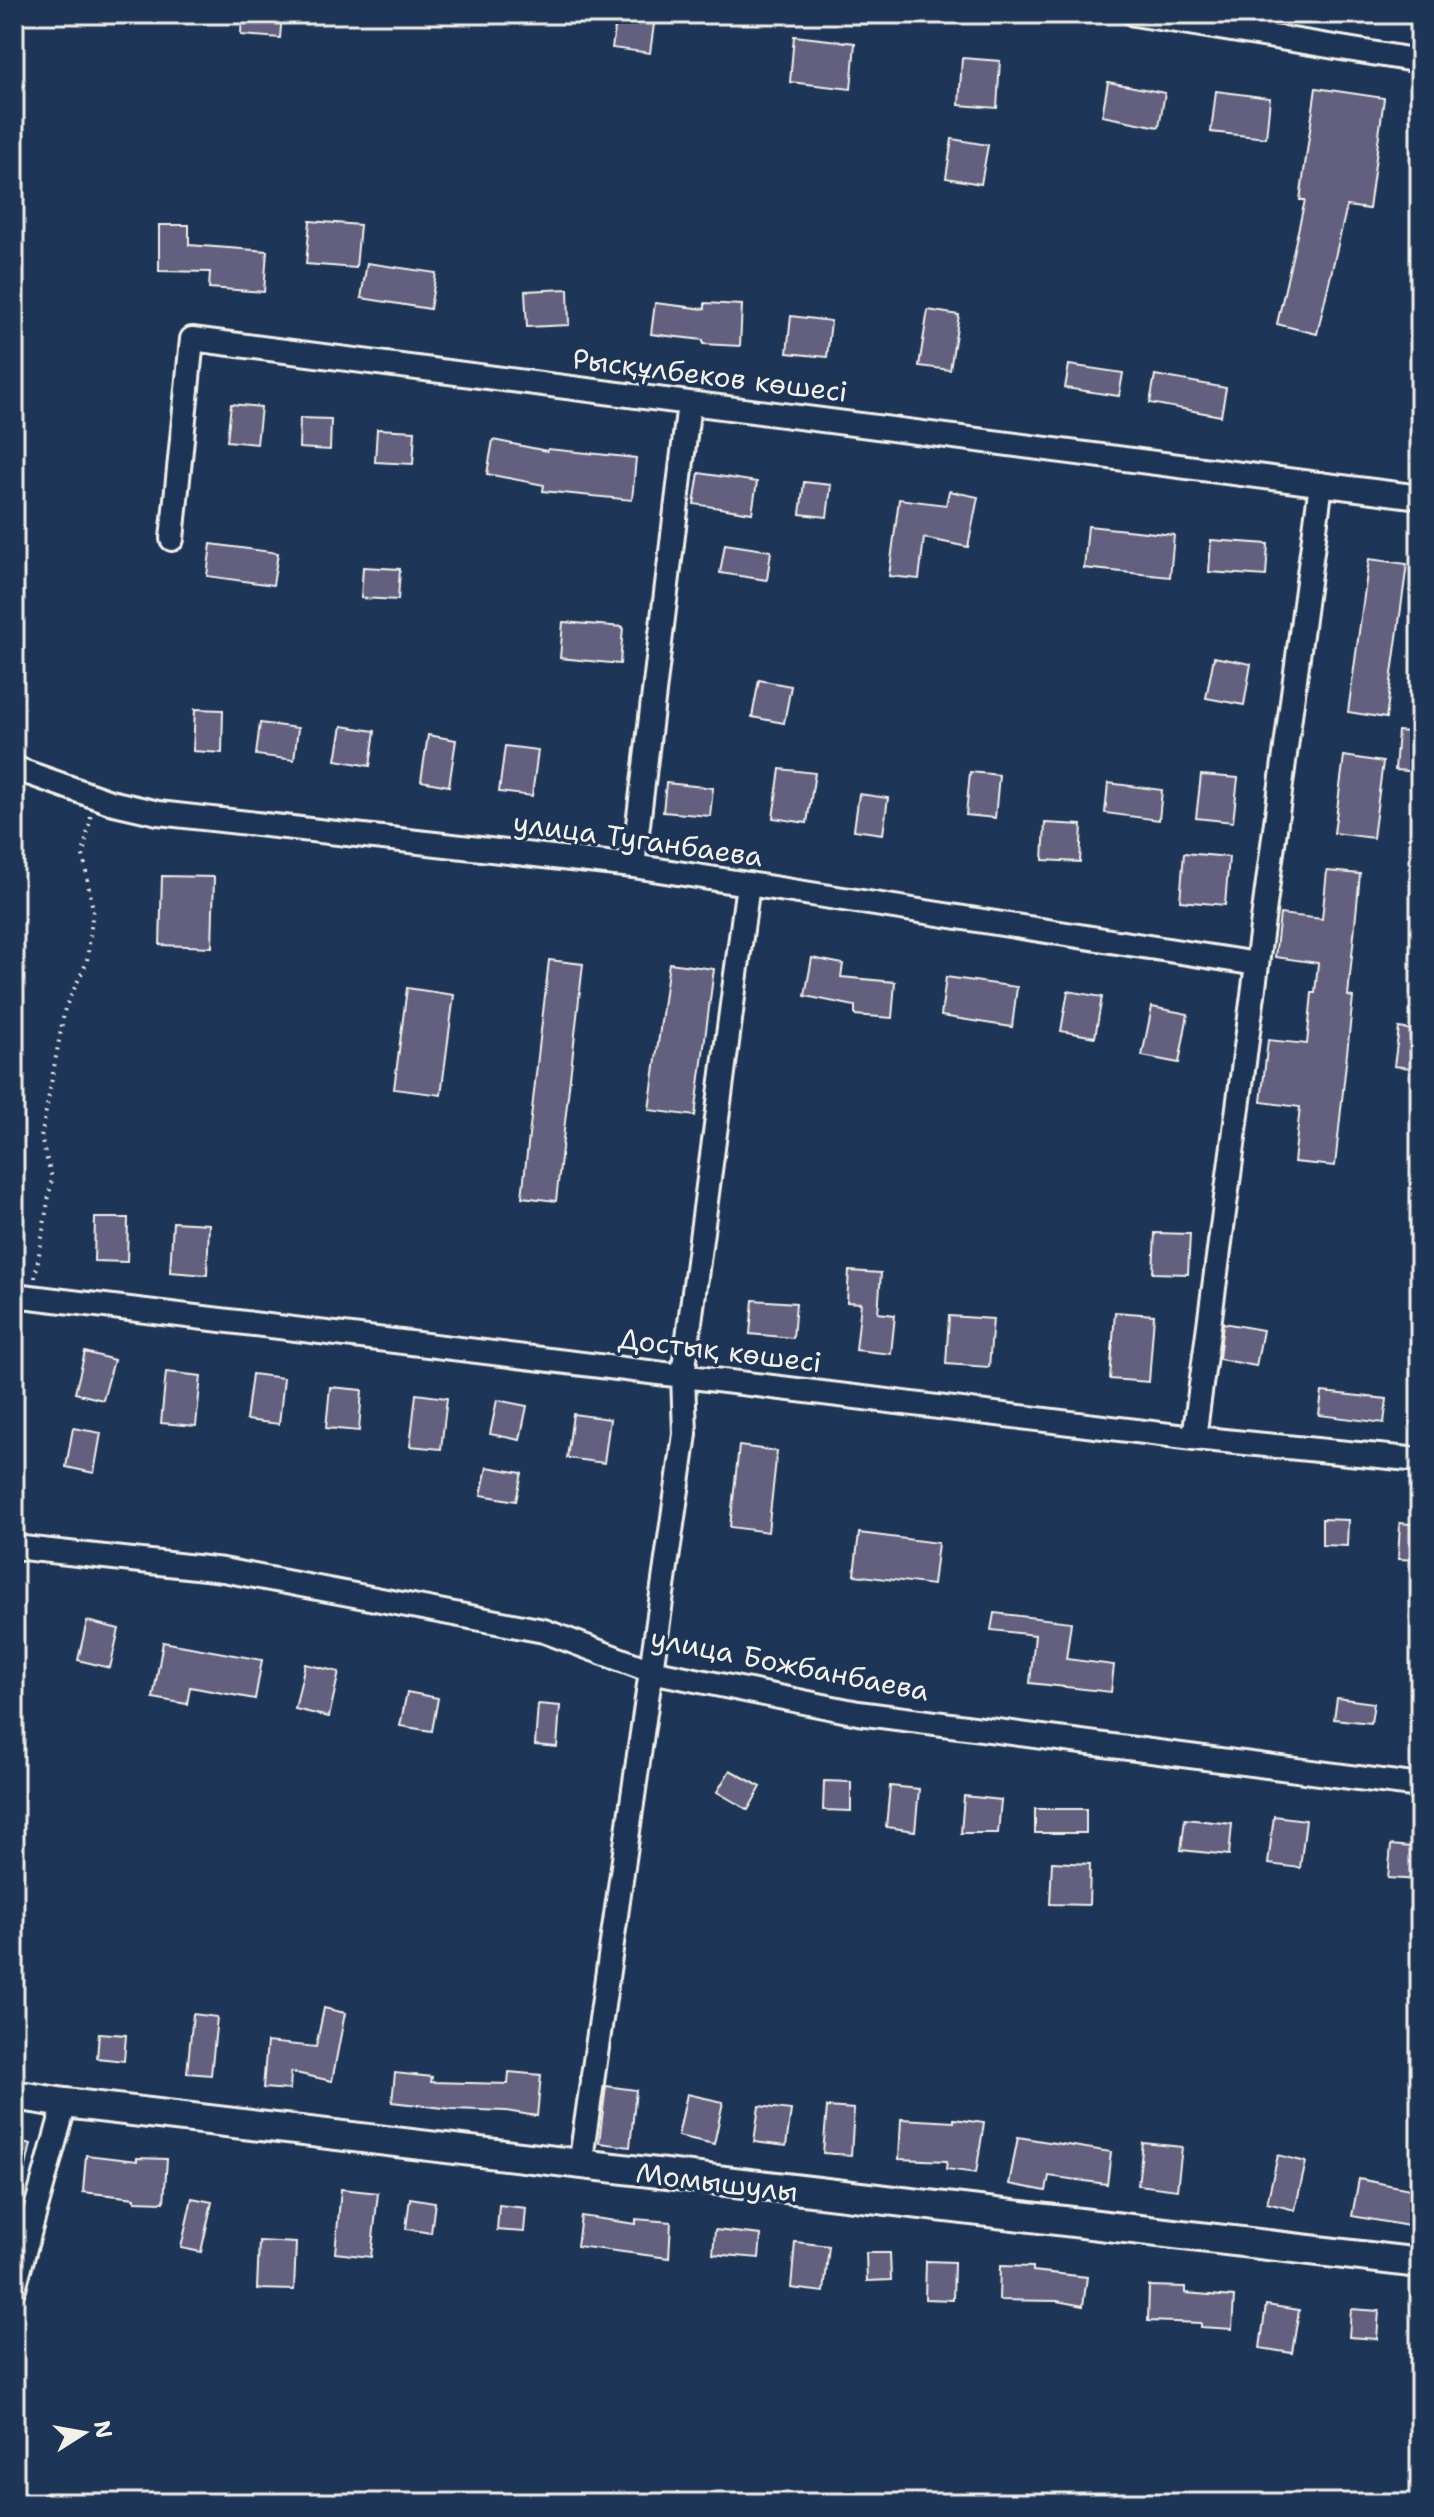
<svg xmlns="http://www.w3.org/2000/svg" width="1434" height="2517" font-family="'Shantell Sans',sans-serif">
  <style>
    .building { fill: #625f7f; stroke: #f4f1e8; stroke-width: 2 }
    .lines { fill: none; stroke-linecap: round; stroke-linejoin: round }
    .minor-casing { stroke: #f4f1e8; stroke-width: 28 }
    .tertiary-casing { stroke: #f4f1e8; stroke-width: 34 }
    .path { stroke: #f4f1e8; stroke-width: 4; stroke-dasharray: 2 6; stroke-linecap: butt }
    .minor { stroke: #1d3557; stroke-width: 22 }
    .tertiary { stroke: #1d3557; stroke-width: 28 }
    .labels { text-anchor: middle; stroke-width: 7; stroke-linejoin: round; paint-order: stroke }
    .street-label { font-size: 28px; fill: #f4f1e8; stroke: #1d3557 }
  </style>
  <rect width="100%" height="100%" fill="#1d3557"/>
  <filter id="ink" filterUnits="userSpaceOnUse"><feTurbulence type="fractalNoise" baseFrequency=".0125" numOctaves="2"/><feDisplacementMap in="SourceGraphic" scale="16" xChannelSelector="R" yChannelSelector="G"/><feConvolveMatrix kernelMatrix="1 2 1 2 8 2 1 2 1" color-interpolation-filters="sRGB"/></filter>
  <g filter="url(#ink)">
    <path class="building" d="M242,14h40l-2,24 -39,-3z
      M617,14l38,3 -5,36 -38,-5z
      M794,36l61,7 -4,46 -61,-7z
      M962,58l38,3 -3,47 -38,-3z
      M1108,82l57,11 -6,34 -57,-11z
      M1316,88l68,10 -15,111 -22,-3 -30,128 -40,-10 28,-124h-5z
      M1216,91l54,7 -4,40 -55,-6z
      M952,139l36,6 -7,39 -35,-6z
      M310,221l50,4 -4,43 -50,-4z
      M159,225h30v20l78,6 -3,41 -55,-4 1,-16 -51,-1z
      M367,263l69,10 -6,36 -69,-11z
      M568,289l1,36 -42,2 -2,-36z
      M655,303l50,6v-6l37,2 -2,41 -37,-2v-4l-52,-6z
      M928,310l31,5 -9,55 -31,-4z
      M791,316l40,5 -4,36 -40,-4z
      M1069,365l54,8 -4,23 -54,-8z
      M1155,375l71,13 -5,28 -71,-13z
      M231,404l30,3 -4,37 -30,-3z
      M300,418l31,1 -1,31 -31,-2z
      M377,429l38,2 -2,33 -38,-2z
      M493,440l54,11 1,-2 88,9 -4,42 -89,-9 1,-6 -57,-11z
      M699,473l58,9 -5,31 -58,-9z
      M804,482l27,3 -4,32 -27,-3z
      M949,491l29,6 -10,50 -44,-9 -5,41 -30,-3 10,-77 47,6z
      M1088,526l86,9 -4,42 -86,-9z
      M1211,540l57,4 -2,32 -57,-4z
      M211,544l67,9 -5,32 -66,-9z
      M725,544l46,7 -4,29 -47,-7z
      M1369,559l38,5 -21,154 -38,-6z
      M363,567l37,2 -2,31 -37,-2z
      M563,622l60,5 -3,37 -60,-6z
      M1214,657l37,7 -7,41 -38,-7z
      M759,680l32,6 -7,37 -32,-6z
      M195,709l28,1 -1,43 -29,-2z
      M260,723l38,5 -4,32 -38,-5z
      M342,726l33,5 -5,35 -34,-6z
      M1398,731l22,2v39l-25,-2z
      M428,735l28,5 -7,46 -28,-5z
      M505,746l33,4 -6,46 -33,-4z
      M1344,756l39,6 -10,76 -39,-5z
      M780,769l35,4 -8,50 -34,-5z
      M970,772l29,3 -4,43 -29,-3z
      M1201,775l37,3 -5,44 -37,-4z
      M666,783l47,5 -3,28 -47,-4z
      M1108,783l54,7 -3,30 -54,-7z
      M859,794l29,4 -5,36 -29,-4z
      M1045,823l37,2 -2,37 -37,-2z
      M1184,853l45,4 -4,48 -45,-4z
      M1327,871l33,3 -12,122 5,1 -18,169 -41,-4 6,-55 -39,-5 7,-62 39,4 5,-51h3l3,-30 -43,-6 5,-43 42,5z
      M162,876l52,1 -2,70 -52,-2z
      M812,958l31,6 -2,13 54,5 -3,36 -37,-3v-9l-50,-10z
      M549,960l34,4 -27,237 -34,-4z
      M669,963l45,6 -19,147 -46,-6z
      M946,977l71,10 -5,40 -71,-11z
      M407,988l47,7 -13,100 -47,-6z
      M1068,991l34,6 -7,40 -34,-6z
      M1152,1007l36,7 -9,49 -37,-7z
      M1399,1028l21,3v38l-26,-3z
      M95,1218h33l-1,44 -33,-1z
      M173,1222l36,2 -2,51 -37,-3z
      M1155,1233l35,1 -2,40 -35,-1z
      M849,1271l32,2 -3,40 17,2 -4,39 -35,-4 5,-47 -14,-1z
      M753,1300l43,3 -3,35 -43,-4z
      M1115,1312l39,3 -5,67 -39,-3z
      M949,1316l44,3 -4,48 -43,-3z
      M1223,1323l40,7 -7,36 -37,-7z
      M85,1352l29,8 -11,40 -28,-7z
      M166,1372l35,4 -5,50 -35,-3z
      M252,1374l32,4 -5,46 -33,-4z
      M330,1387l32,3 -3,41 -33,-3z
      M1322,1392l65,7 -3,24 -65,-8z
      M416,1394l31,4 -6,51 -31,-3z
      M497,1400l30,6 -7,34 -30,-6z
      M573,1414l37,5 -6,44 -37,-5z
      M73,1428l28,5 -7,40 -28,-6z
      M739,1446l38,5 -9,81 -38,-5z
      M487,1467l35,6 -6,28 -35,-6z
      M1322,1519l26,1 -1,26 -25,-1z
      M1400,1523l20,2v35l-22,-1z
      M859,1533l79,10 -5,42 -79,-10z
      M994,1613l77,9 -5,37 48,6 -3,27 -81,-9 5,-48 -44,-5z
      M87,1621l32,8 -9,39 -32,-8z
      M163,1642l99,18 -7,39 -65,-12 -3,17 -34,-6z
      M305,1664l34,8 -10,45 -34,-8z
      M407,1692l31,6 -6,33 -32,-5z
      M1337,1698l37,5 -3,20 -37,-4z
      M538,1704l22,2 -3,41 -22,-2z
      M730,1770l31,17 -13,23 -31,-18z
      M824,1781l27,1v29l-28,-1z
      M890,1786l29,3 -4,42 -29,-4z
      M964,1796l37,4 -3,33h-37z
      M1035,1809h51v24h-51z
      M1274,1816l32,4 -6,48 -32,-4z
      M1185,1819l47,5 -3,31 -48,-5z
      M1391,1845l29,3v32l-32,-2z
      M1052,1862l38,2 -1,41 -39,-1z
      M324,2008l21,5 -13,68 -41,-9 -1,18 -27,-2 4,-46 49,5z
      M193,2014l24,3 -6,58 -24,-2z
      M99,2033l27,2 -2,26 -27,-3z
      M509,2072l32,3 -4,41 -31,-5 -54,-2 -60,-7 3,-29 37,4 -1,5 77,2z
      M606,2086l30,4 -6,57 -31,-4z
      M687,2094l36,8 -9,42 -36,-8z
      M759,2106l32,4 -5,36 -32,-4z
      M827,2107l27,2 -3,46 -28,-2z
      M901,2119l53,3v-3l30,4 -8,50 -30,-4 1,-8 -48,-2z
      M1018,2137l93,15 -4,32 -58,-8 -3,15 -37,-7z
      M14,2140l17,4 -10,44 -7,-1z
      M1143,2143l39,4 -5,43 -39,-5z
      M86,2155l51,6v-3l30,1 -3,43 -29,-1v-3l-52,-6z
      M1278,2155l28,7 -11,48 -28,-7z
      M1359,2179l61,12v37l-68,-12z
      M341,2189l37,4 -7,64 -36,-4z
      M192,2198l20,4 -11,50 -20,-4z
      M410,2198l25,4 -4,31 -25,-4z
      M499,2205l27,3 -2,24 -27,-2z
      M581,2216l55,8v-5l35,3 -2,36 -92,-12z
      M715,2230l46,5 -2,23 -46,-4z
      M259,2241l37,2 -2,47 -37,-1z
      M795,2242l34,4 -5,46 -33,-4z
      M866,2253h24l1,27 -24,1z
      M926,2261l28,1 -1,38 -28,-1z
      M1000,2266l33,1v4l54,6 -4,29 -26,-5 -58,-1z
      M1149,2286l36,1v6l49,4 -2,32 -31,-2v-4l-53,-2z
      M1266,2305l33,5 -7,43 -32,-5z
      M1351,2309l28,2 -2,28 -28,-2z"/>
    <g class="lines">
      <defs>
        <path id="minor" d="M1134,14l286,47
          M172,539l20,-200 1228,158
          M14,768l96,34 48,11 475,53 624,98
          M633,866l56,-463
          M14,1295l1180,143 226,22
          M1194,1438l127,-954
          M14,1547l209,23 321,61 107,40 207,42 562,73
          M580,2166l105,-732 -2,-59 65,-491
          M14,2288l51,-185"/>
        <path id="tertiary" d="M14,2095l51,8 1355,160"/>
      </defs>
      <use href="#minor" class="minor-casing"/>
      <use href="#tertiary" class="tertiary-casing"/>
      <path class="path" d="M35,1278l17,-100 -11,-40 24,-130 22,-46 6,-52 -10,-55 8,-40"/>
      <use href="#minor" class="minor"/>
      <use href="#tertiary" class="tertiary"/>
    </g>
  </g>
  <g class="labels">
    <g class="street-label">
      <text transform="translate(710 375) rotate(7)" y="10">Рысқұлбеков көшесі</text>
      <text transform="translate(638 839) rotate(8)" y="10">улица Туганбаева</text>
      <text transform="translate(720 1350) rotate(7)" y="10">Достық көшесі</text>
      <text transform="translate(790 1664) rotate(11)" y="10">улица Божбанбаева</text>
      <text transform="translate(717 2182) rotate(7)" y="10">Момышулы</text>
    </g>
  </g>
  <rect width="1434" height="2517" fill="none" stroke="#1d3557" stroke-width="48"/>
  <rect x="24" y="24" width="1386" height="2469" fill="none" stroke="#f4f1e8" stroke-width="3" filter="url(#ink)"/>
  <g transform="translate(84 2433) rotate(79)" stroke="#1d3557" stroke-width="6" paint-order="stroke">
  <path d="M0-6L14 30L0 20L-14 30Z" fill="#f4f1e8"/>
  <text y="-12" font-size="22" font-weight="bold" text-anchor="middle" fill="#f4f1e8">N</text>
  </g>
</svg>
